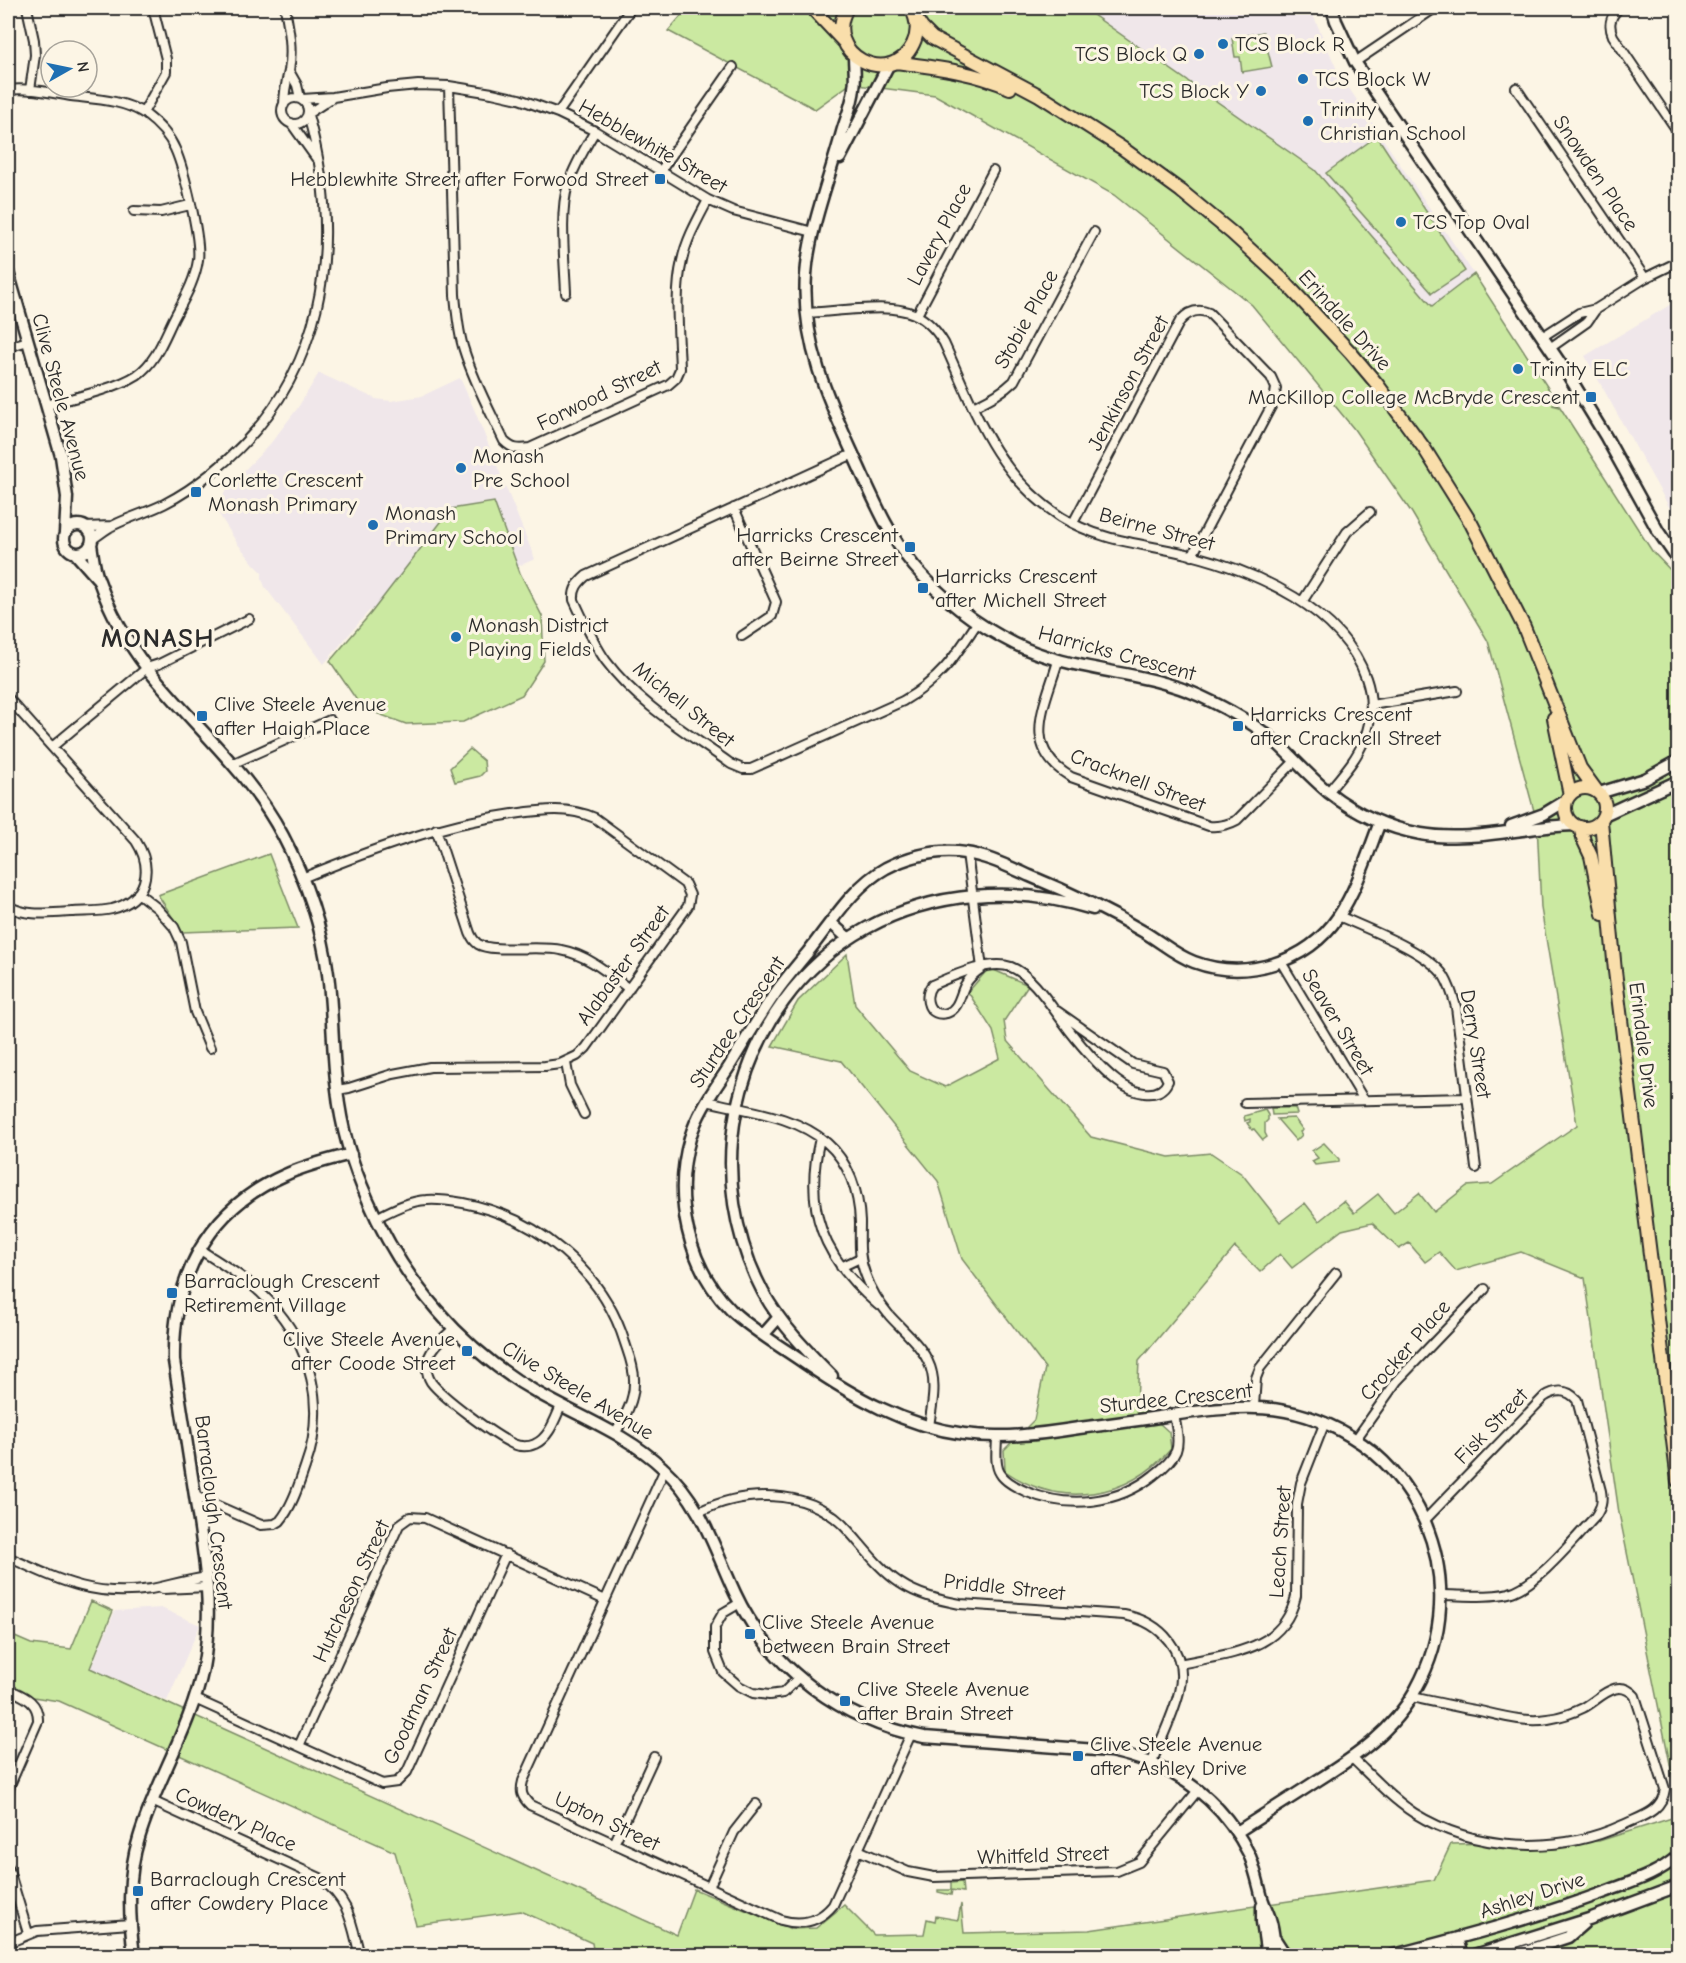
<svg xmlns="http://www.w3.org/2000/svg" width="1686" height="1963" font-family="'Comic Neue',sans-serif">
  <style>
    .built { fill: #f0e7ea }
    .green { fill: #cbe9a1; stroke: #7b8a66; stroke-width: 1.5 }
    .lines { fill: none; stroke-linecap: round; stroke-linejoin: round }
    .street-casing { stroke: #2b2b2b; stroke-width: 12 }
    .secondary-casing { stroke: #2b2b2b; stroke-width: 15 }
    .primary-casing { stroke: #2b2b2b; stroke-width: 16 }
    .street { stroke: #fcf5e5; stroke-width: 8 }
    .secondary { stroke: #fcf5e5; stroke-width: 10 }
    .primary { stroke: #f9deab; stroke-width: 12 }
    .poi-dot { fill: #1f6fb2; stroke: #fcf5e5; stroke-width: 2 }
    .labels { text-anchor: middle; stroke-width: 6; stroke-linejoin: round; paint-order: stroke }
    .poi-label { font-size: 21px; fill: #2b2b2b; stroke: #fcf5e5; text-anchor: start }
    .street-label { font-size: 21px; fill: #2b2b2b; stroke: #fcf5e5 }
    .district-label { font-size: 27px; font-weight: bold; letter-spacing: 1.5px; fill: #2b2b2b; stroke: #fcf5e5 }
  </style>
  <rect width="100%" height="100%" fill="#fcf5e5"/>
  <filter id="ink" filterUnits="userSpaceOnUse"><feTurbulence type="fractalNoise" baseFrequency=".0167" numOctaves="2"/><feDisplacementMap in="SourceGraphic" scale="12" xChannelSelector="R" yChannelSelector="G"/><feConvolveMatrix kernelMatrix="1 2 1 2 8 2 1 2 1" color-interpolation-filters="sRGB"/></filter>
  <g filter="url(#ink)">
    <path class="built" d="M1083,8h227l28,64 136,202 -42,32 -117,-136z
      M1678,300v223l-93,-167z
      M319,373l57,26 15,2 31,-5 38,-18 14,31 61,150 -21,9 -145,43 -45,53 -59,-77 -3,-8v-7l-8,-8 -17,-21 -23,-37 20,-25 36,-37 27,-35z
      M161,1608l39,17 -33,76 -76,-33 24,-57z"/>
    <path class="green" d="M688,8h395l232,162 117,136 42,-32 85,131h-7l8,2 92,144 26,27v230l-2,5 2,17v973l-59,-290 -34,-235 -64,-26 -65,19 -17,-19 -14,10 -16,-19 -10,6 -27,-26 -30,7 -50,38 -12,-14 -20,18 -25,-25 -96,114 -2,42 32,29 2,17c-44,50 -110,60 -166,22l-1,-21 30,-30 11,-52 -83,-109 -24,-78 -97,-120 -69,-15 26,-45 49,-47 8,51 55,66 35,16 55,-29 -7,-27 -25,-39 21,-24 39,17 -24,36 3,20 84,96 78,20 42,-4 31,21 38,48 25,-19 14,18 25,-20 10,12 24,-19 16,19 25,-20 15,19 33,-26 25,-2 85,-59 -36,-217 -4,-86 -49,-181 -76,-128 -58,-84 -102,-124 -138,-110 -179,-100 -85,-11 -35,25 -147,-78z
      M1263,32l9,35 -30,5 -2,-15h-5l-3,-19z
      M1377,136l88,135 -33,22 -106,-120z
      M494,502l26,71 22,43 2,45 -22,34 -59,27 -57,2 -44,-16 -32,-47 41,-48 80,-104z
      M470,749l14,12 1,10 -5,5 -25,6 -5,-14z
      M269,854l29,74 -116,4 -24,-37z
      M1271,1108h24l2,6 -25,1z
      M1265,1110l3,5v5l-3,3v10l2,4 -4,3 -9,-11 -2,1 -5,-7 3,-1v-3l-5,2 -1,-5z
      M1294,1118l9,12 -3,2 2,3 -6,6 -19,-22z
      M1324,1143l15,16v3l-24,3 -3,-4 6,-3 -6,-7z
      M91,1601l22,10 -23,57 587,267 17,-46 97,40 25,-1 28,-23 30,30 50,-1 3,-15 8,2 1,-5 22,4 3,-16 3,29 125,-3 345,-50 17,-36 148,-3 79,-25v139l-1084,1 -2,-13 -71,-32 -105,14 -21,-73 -336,-151 -26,-4 -25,-11v-52l23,10 40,5z
      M962,1882l1,10 -11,-2 -1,5 -13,-3v-2h13v-7z"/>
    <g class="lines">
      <defs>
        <path id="street" d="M27,8l7,32 1,15 -5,35
          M1619,8c-9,9 -11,17 -6,28l65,96
          M1355,62l80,-54
          M289,71l8,14 3,13
          M449,86l6,209c2,19 3,37 9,55 10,32 26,61 40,91 8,8 14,9 26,7l138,-63 8,-7 4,-9c-1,-34 -6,-75 2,-108 4,-21 16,-42 26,-61
          M1516,88l129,190
          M8,90c20,-3 42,3 63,6 25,3 53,4 74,18 12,9 24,21 30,35 9,20 26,90 23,111 -3,21 -14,39 -24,58 -10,20 -18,44 -37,57 -22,14 -64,23 -90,30
          M282 111a13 13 0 1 1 26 0a13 13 0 1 1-26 0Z
          M302,99l31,-2 54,-9 31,-3 31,1 43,7 27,6 39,14 37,18 113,69 25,11 80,21
          M284,105c0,-13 2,-22 5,-34 4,-22 0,-42 -4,-63
          M143,113l23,-41v-13l-13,-51
          M309,113l23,-15
          M558,113l73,-105
          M291,123l25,35
          M660,172l73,-105
          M134,211l27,1 29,-7
          M566,293c-1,-29 -7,-81 2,-108 6,-19 17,-37 27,-54
          M806,313c18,-1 35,-3 53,-4 38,-2 64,-2 85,34 31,68 51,131 117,174 40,25 86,27 130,38 66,17 151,54 175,123 7,20 6,42 -2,62 -7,19 -23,36 -36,52
          M917,315l76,-144
          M1542,337l37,-24 17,-4 49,-31 33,-16
          M8,347l20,-6
          M1550,348l37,-26 9,-13
          M973,407c16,-8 29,-14 41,-26l80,-149
          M853,454l-267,122c-8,7 -13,13 -12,24 10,21 19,43 32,61 33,44 82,72 125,103l12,5h8l152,-68c38,-22 51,-43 74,-78
          M734,508l42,94 -4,14 -30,20
          M1073,523l107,-202c8,-9 17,-13 29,-8l62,64 5,11 -2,13 -82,155
          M84,527l28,-1
          M91,540c8,-5 15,-11 23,-15 16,-8 34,-13 50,-21 18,-9 35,-21 50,-33 111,-90 131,-224 94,-356
          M1302,602l45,-70 23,-20
          M1058,661c-13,45 -38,86 13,116l138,49c11,1 19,-1 28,-6l58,-59
          M8,698l128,143c18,28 11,59 -24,68 -13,3 -28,2 -41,3 -22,1 -44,5 -63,-6
          M1371,705l86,-14
          M52,747l95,-79 12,-4 90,-45
          M232,764l98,-44
          M436,829l34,104c2,5 4,8 8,11 15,9 63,1 83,6 27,5 47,23 68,39
          M967,853l15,115
          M302,878c69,-28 137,-54 211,-64 29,-4 55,-8 82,4l90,66 5,11 -2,11 -102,142 -9,8 -17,8 -15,2 -115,1 -37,7 -44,14 -12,2
          M138,893l19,15 17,19 7,15 14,70 15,36
          M1339,916c28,13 88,35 105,60 6,10 9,20 12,31l20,161
          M1281,962l83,138
          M982,968c-6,4 -13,10 -17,17 -5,9 -6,24 -18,28 -18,5 -25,-15 -15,-28 21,-9 57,-26 79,-18 21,8 40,39 53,56 12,17 37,46 53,58 14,11 42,21 51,0l-5,-10 -30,-7 -76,-53
          M566,1063l4,22 14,29
          M707,1101c40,10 88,14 120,42 22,19 32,50 33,79 0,19 -2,35 6,54 5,14 13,27 23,39 15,17 38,34 43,58 4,17 -1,37 -3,54
          M1245,1103l222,-5
          M820,1138c-17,72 3,120 58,167
          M376,1218c16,-8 32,-17 51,-18 12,-1 24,1 36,3 74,14 140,68 162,140 4,12 10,27 9,40 0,19 -10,35 -19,51
          M841,1267l19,-9
          M454,1328c-10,10 -26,21 -27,37 -1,6 1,12 4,17 11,15 64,54 82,62 7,3 16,3 22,0 14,-6 20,-25 26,-38
          M1254,1406l2,-28 4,-10 76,-95
          M997,1437c0,10 -3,27 3,36 5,9 18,15 27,19 42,17 91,12 127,-17 8,-6 18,-14 22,-24 4,-10 0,-25 -2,-36
          M1356,1439l41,-58 88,-92
          M665,1469l-142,312c-3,11 -1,16 7,24l251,115c21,6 38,2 52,-15l78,-171
          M195,1496l66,29 14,-1 5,-3c12,-14 19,-37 25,-54 22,-59 7,-120 -36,-166 -19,-21 -46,-36 -70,-52
          M699,1512c44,-22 105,-24 143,12 19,19 35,44 58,59 18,12 39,17 60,21l164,11c37,7 65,37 55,77 -6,24 -18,47 -27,70
          M1424,1521l120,-124c13,-8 23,-8 33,3l24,91c2,11 0,17 -6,26 -22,23 -56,67 -86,76 -19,5 -48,2 -69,2
          M8,1557c51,23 85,41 143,32 19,-4 37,-9 56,-12
          M163,1589l45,-2
          M740,1603l-17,10 -8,14v25l8,20 16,14 14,7 16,2 14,-2 16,-16
          M1180,1664c47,-11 103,-11 116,-68l1,-92 4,-21 24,-61
          M8,1689c15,7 31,12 30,32l-28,64 -2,10
          M195,1699l187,85 15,-2 10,-10 99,-218
          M299,1746l100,-221 11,-8 15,1 180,82
          M1352,1758c20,19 39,40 62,55 61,38 144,42 209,12 19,-9 39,-13 42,-36l-30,-93c-18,-20 -35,3 -52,12 -10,5 -22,9 -35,11 -22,4 -46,-3 -68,-8 -23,-4 -45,-9 -68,-14
          M152,1801l168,77c30,23 31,43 40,78
          M614,1844l40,-87
          M858,1850l50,22 26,5 183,-6 22,-9 60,-73
          M8,1867l20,66
          M709,1887l25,-55 22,-28
          M8,1943l29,-12 93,-7"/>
        <path id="secondary" d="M1332,8l4,13 19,41 212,311 39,64 52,94 20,29
          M854,56c0,11 2,22 0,32 -1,15 -8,30 -12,44 -12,45 -33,97 -36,143 -5,69 24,129 52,190 16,35 31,71 56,101 28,33 63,59 101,78 59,29 126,25 185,52 28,13 54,27 77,47 17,16 33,34 51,49 27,21 60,36 93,42 51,9 103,-8 154,-9
          M840,158l49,-94
          M8,272l53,184 6,41 -2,36
          M64 539a14 14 0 1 1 28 0a14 14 0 1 1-28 0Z
          M91,544c2,12 3,26 8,37 11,31 28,61 48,87 45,57 102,103 136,168 22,42 39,90 45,138 5,38 4,77 9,115 4,38 15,76 31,111 34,79 93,150 170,193 42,24 89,41 125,75 38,34 51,80 72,125 35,76 108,128 189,144l186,14c63,13 110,45 139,103 6,14 9,29 13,44 2,7 6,14 8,21 4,11 4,25 6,37
          M75,553l22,25
          M1599,793l46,-14 33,-18
          M1604,815l74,-34
          M1511,826l33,-12 23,-14
          M831,923l18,16
          M764,1334l15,-17
          M832,1376c-26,-26 -51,-51 -69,-84 -29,-55 -39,-119 -27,-180 35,-171 195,-252 357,-203
          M1237,1832c26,-17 52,-33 78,-50 40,-25 78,-50 101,-93 29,-52 32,-112 9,-167 -16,-36 -41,-66 -75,-86 -62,-37 -111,-30 -179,-21 -31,5 -61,9 -92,13 -38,6 -77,11 -115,6 -59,-8 -110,-37 -158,-70 -24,-17 -53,-33 -75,-54 -44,-44 -58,-114 -41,-172 8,-27 24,-48 39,-71 16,-26 32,-54 50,-79 9,-12 19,-24 29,-36 23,-29 45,-66 78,-84 24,-12 52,-19 79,-15 23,3 44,14 65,23 39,16 77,34 114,56 17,10 31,23 50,30 51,19 113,1 144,-45 19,-28 30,-64 42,-95
          M1262,1906v16l5,34
          M1457,1938l5,18
          M1275,1939l11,17
          M1447,1941l5,15
          M134,1956c-5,-40 -7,-80 5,-118 17,-58 52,-110 64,-170 11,-58 1,-115 -8,-172 -7,-45 -14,-90 -21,-135 -2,-82 33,-152 111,-186 21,-10 44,-15 66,-21
          M1390,1956c73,-19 145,-38 215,-64 26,-10 52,-17 73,-36
          M1471,1956l118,-37 89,-33
          M1510,1956l58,-19 16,-14"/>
        <path id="primary" d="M812,8l32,34
          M847,8c-26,46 44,82 66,36 6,-12 4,-25 -2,-36
          M915,17l7,11 10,10 107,57 83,53 59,43 51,42 50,46 69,74 26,31 47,64 47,75 53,104 56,141 16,22
          M895,62c38,5 80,10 115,26
          M1554,718l16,77
          M1565 808a20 20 0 1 1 40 0a20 20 0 1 1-40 0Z
          M1601,821l14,150 63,510
          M1580,827l4,14 7,15 12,58"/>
      </defs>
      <use href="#street" class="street-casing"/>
      <use href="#secondary" class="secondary-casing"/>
      <use href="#primary" class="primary-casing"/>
      <use href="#street" class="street"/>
      <use href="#secondary" class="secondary"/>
      <use href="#primary" class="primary"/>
    </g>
  </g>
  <g class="poi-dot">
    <circle cx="1223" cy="44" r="6"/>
    <circle cx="1199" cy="54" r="6"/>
    <circle cx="1303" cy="79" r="6"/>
    <circle cx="1261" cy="91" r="6"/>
    <circle cx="1308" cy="121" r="6"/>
    <rect x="654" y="173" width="12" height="12" rx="3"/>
    <circle cx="1401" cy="222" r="6"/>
    <circle cx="1518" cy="369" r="6"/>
    <rect x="1585" y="391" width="12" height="12" rx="3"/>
    <circle cx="461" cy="468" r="6"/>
    <rect x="190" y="486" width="12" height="12" rx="3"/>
    <circle cx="373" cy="525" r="6"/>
    <rect x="904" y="541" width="12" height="12" rx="3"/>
    <rect x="917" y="582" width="12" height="12" rx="3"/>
    <circle cx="456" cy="637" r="6"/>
    <rect x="196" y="710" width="12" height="12" rx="3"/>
    <rect x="1232" y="720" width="12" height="12" rx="3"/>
    <rect x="166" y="1287" width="12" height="12" rx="3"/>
    <rect x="461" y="1345" width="12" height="12" rx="3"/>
    <rect x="744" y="1628" width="12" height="12" rx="3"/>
    <rect x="839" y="1695" width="12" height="12" rx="3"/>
    <rect x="1072" y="1750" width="12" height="12" rx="3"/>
    <rect x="132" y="1885" width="12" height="12" rx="3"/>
  </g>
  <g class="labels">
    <g class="poi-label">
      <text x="1235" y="51">TCS Block R</text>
      <text x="1187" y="61" text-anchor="end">TCS Block Q</text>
      <text x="1315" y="86">TCS Block W</text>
      <text x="1249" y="98" text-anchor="end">TCS Block Y</text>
      <text x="1320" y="116">Trinity<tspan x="1320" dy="24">Christian School</tspan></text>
      <text x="648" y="186" text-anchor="end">Hebblewhite Street after Forwood Street</text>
      <text x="1413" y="229">TCS Top Oval</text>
      <text x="1530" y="376">Trinity ELC</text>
      <text x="1579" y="404" text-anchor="end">MacKillop College McBryde Crescent</text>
      <text x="473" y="463">Monash<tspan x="473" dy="24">Pre School</tspan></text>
      <text x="208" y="487">Corlette Crescent<tspan x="208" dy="24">Monash Primary</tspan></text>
      <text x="385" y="520">Monash<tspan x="385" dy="24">Primary School</tspan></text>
      <text x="898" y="542" text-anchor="end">Harricks Crescent<tspan x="898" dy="24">after Beirne Street</tspan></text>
      <text x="935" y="583">Harricks Crescent<tspan x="935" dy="24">after Michell Street</tspan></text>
      <text x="468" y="632">Monash District<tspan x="468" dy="24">Playing Fields</tspan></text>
      <text x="214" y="711">Clive Steele Avenue<tspan x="214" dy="24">after Haigh Place</tspan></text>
      <text x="1250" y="721">Harricks Crescent<tspan x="1250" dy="24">after Cracknell Street</tspan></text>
      <text x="184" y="1288">Barraclough Crescent<tspan x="184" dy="24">Retirement Village</tspan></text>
      <text x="455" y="1346" text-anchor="end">Clive Steele Avenue<tspan x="455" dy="24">after Coode Street</tspan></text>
      <text x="762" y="1629">Clive Steele Avenue<tspan x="762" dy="24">between Brain Street</tspan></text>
      <text x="857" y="1696">Clive Steele Avenue<tspan x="857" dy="24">after Brain Street</tspan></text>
      <text x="1090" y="1751">Clive Steele Avenue<tspan x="1090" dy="24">after Ashley Drive</tspan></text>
      <text x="150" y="1886">Barraclough Crescent<tspan x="150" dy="24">after Cowdery Place</tspan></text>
    </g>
    <g class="street-label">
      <text transform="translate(653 146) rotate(30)" y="7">Hebblewhite Street</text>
      <text transform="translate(1596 173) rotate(56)" y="7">Snowden Place</text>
      <text transform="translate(939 234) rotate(-62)" y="7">Lavery Place</text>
      <text transform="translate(1026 319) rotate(-61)" y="7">Stobie Place</text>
      <text transform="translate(1345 320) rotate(48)" y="7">Erindale Drive</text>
      <text transform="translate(1128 383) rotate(-62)" y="7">Jenkinson Street</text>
      <text transform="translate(599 395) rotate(-26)" y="7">Forwood Street</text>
      <text transform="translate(61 397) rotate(75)" y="7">Clive Steele Avenue</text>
      <text transform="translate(1157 529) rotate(15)" y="7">Beirne Street</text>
      <text transform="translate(1117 653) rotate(15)" y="7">Harricks Crescent</text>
      <text transform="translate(684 704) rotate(39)" y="7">Michell Street</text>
      <text transform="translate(1138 780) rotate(21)" y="7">Cracknell Street</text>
      <text transform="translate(623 965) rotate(-54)" y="7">Alabaster Street</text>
      <text transform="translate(737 1022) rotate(-56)" y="7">Sturdee Crescent</text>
      <text transform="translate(1338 1022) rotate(59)" y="7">Seaver Street</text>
      <text transform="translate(1476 1044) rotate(81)" y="7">Derry Street</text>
      <text transform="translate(1644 1045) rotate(83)" y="7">Erindale Drive</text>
      <text transform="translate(1405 1350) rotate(-49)" y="7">Crocker Place</text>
      <text transform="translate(578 1390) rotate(31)" y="7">Clive Steele Avenue</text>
      <text transform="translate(1176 1398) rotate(-6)" y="7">Sturdee Crescent</text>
      <text transform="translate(1491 1426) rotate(-46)" y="7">Fisk Street</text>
      <text transform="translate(214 1512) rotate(83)" y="7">Barraclough Crescent</text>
      <text transform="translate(1280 1542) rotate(-86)" y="7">Leach Street</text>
      <text transform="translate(1004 1587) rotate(6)" y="7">Priddle Street</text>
      <text transform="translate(351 1591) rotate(-65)" y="7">Hutcheson Street</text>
      <text transform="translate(420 1696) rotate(-65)" y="7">Goodman Street</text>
      <text transform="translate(236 1819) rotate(24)" y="7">Cowdery Place</text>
      <text transform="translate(607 1821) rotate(25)" y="7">Upton Street</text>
      <text transform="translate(1043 1855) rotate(-2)" y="7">Whitfeld Street</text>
      <text transform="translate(1532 1895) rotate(-18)" y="7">Ashley Drive</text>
    </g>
    <g class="district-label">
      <text x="158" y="647">MONASH</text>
    </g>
  </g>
  <rect width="1686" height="1963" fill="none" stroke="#fcf5e5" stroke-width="30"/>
  <rect x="15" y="15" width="1656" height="1933" fill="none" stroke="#2b2b2b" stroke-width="2" filter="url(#ink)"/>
  <g transform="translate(69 69) rotate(81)"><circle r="28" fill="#fcf5e5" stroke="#a8a49b" stroke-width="1.5"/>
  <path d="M0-4.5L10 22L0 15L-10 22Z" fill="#1f6fb2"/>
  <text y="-9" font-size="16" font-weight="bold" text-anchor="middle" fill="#2b2b2b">N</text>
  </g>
</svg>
